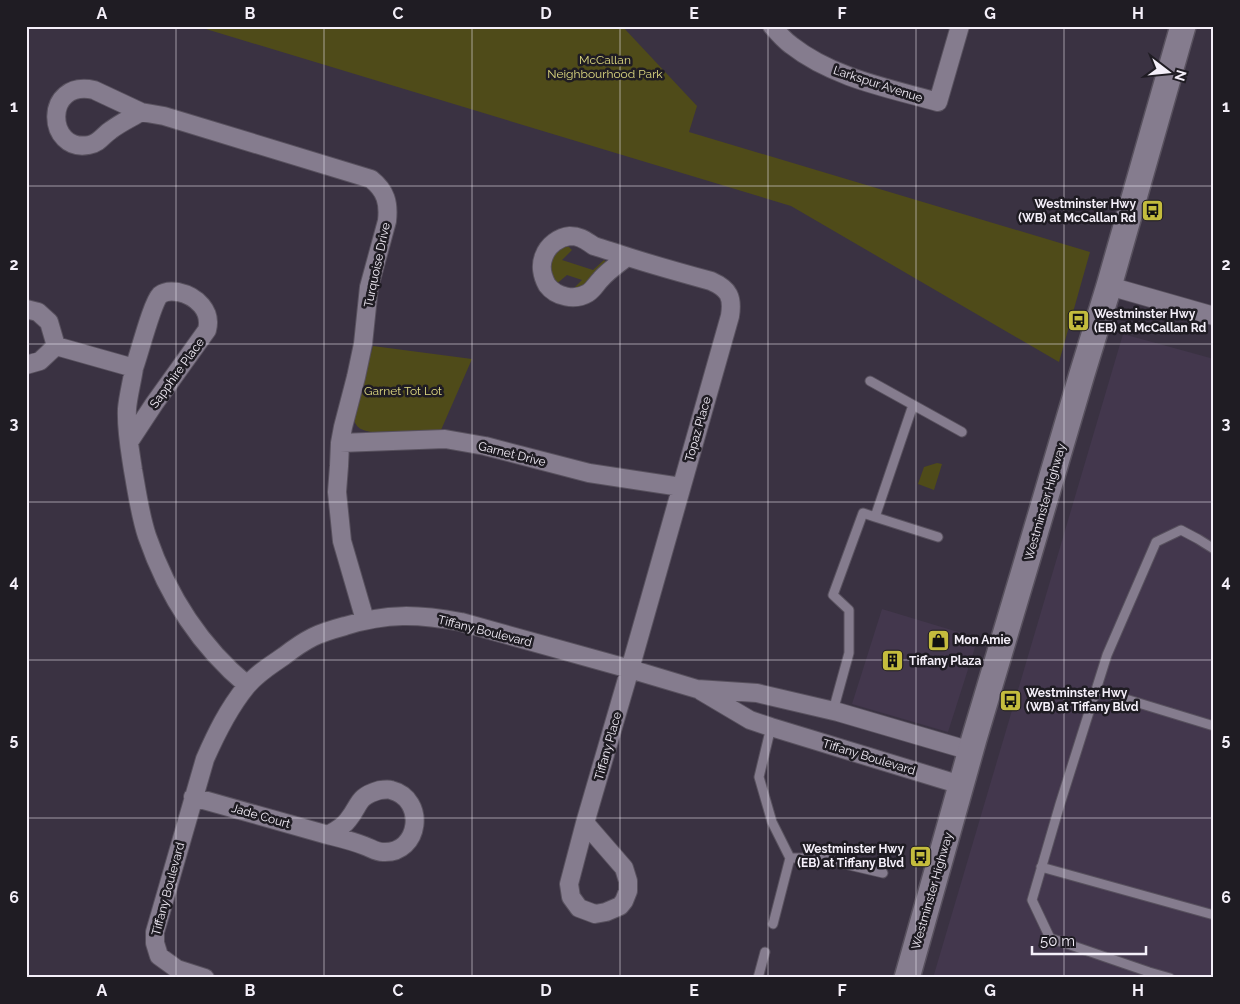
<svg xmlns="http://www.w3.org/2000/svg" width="1240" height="1004" font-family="Raleway,sans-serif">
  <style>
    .built { fill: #43374d }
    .green { fill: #4f4b19 }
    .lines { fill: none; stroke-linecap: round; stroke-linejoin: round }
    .lane-casing { stroke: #58515e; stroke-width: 11 }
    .street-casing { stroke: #58515e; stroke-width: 20 }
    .secondary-casing { stroke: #58515e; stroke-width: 28 }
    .lane { stroke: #857c8e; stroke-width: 9 }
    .street { stroke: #857c8e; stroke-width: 18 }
    .secondary { stroke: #857c8e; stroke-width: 25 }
    .grid { fill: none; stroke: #f4eff9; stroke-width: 1; stroke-opacity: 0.55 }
    .labels { text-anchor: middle; stroke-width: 5; stroke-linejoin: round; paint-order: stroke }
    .park-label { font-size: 12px; fill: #dfda82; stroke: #1f1c23 }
    .street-label { font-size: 12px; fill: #f4eff9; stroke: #1f1c23 }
    .poi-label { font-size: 12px; font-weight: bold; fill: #f4eff9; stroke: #1f1c23; text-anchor: start }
    .neatline { fill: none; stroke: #f4eff9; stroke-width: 2 }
    .grid-label { font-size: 16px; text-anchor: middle; font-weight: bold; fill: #f4eff9 }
  </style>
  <rect width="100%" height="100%" fill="#3a3242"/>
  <path class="built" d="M1123,334l91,25v619h-281z
    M882,609l96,29 -30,94 -96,-28z"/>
  <path class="green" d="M196,26h426l75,80 -8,26 401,120 -31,110 -268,-156z
    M564,246l5,1 3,3 -10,10 31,10 11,-10 2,2 -1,2 -8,5 -7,10 -7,9 -12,3 11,-11 -15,-5 -13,11 -3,-4v-28z
    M373,346l99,13 -31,71 -69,2c-11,-2 -15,-3 -19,-14z
    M937,463l5,1 -8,26 -16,-6 6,-17z"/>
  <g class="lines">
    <defs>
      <path id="lane" d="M870,381l92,51
        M875,517l63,20
        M1096,690l118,36
        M833,711l16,-58v-43l-16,-15 30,-82 12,4 38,-112
        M771,727l-12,50 13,45 18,36 -17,66
        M790,858h29l64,15
        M1041,867l173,48
        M758,978l7,-26
        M1170,978l-21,-6 -99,-34 -18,-38 28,-96 47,-149 49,-113 25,-12 17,9 16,10"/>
      <path id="street" d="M772,26c6,7 12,14 19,19 42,33 97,43 147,57l22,-76
        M141,112c-10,6 -21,11 -30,18 -8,5 -11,13 -22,15 -43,8 -46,-66 5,-55l47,22 23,4 207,63c15,12 18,24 16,42l-18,66 -6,57 -7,33 -13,50 -3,16 -1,23 -2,26 5,49 23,79
        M1109,286l105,30
        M26,309l12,3 11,10 7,24 -16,15 -14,4
        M56,346l78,22c-2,14 -6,28 -7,41 -1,21 3,41 6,61 4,22 7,45 14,66 20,58 53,110 100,149
        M129,442l25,-38 53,-74c5,-19 -10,-34 -29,-38 -6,-1 -13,-1 -18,3 -8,8 -21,60 -26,73
        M340,443l105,-4 40,7 104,27 92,14
        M701,691l49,29 21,7 190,58
        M380,790c3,0 8,-1 11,0 36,9 29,64 -8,62 -7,0 -12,-4 -18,-6 -12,-5 -25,-8 -37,-11 7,-4 15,-8 20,-15 13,-16 8,-23 32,-30z
        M193,797l135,38
        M585,823l39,45 4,13v10l-4,10 -4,5 -14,6 -11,2 -16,-6 -8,-11 -2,-13 16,-61 49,-168 96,-339c3,-19 -1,-27 -19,-35 -33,-9 -66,-18 -98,-29 -6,-2 -13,-4 -19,-6 -8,-5 -13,-10 -24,-10 -11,1 -22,9 -26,20 -4,9 -2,20 3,29 9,12 28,16 41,8 6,-4 8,-9 13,-14 7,-8 17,-15 26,-22
        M205,978l-28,-9 -18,-13 -4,-13v-11l50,-173c11,-25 23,-50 41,-72 10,-13 25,-22 38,-31 9,-7 19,-14 29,-19 10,-5 21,-8 32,-11 42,-13 73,-12 116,-4l169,47 67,20 60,4 81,19 133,39"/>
      <path id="secondary" d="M907,978l67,-239 53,-178 55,-187 27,-88 74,-260"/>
    </defs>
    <use href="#lane" class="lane-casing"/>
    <use href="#street" class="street-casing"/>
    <use href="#secondary" class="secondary-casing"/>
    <use href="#lane" class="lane"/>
    <use href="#street" class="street"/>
    <use href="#secondary" class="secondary"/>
  </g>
  <path class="grid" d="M176,26v952M324,26v952M472,26v952M620,26v952M768,26v952M916,26v952M1064,26v952M26,186h1188M26,344h1188M26,502h1188M26,660h1188M26,818h1188"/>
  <defs>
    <symbol id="bus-square" viewBox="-11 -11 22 22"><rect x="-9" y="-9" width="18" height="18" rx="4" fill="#c4bc3d" stroke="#1f1c23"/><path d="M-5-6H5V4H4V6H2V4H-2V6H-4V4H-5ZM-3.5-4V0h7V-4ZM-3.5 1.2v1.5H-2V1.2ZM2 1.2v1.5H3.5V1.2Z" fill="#111"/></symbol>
    <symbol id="shop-square" viewBox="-11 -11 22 22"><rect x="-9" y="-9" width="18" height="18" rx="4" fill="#c4bc3d" stroke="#1f1c23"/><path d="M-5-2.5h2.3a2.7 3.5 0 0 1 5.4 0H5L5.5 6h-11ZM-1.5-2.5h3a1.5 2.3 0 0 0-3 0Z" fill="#111"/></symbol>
    <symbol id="building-square" viewBox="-11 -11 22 22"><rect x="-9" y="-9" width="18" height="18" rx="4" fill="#c4bc3d" stroke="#1f1c23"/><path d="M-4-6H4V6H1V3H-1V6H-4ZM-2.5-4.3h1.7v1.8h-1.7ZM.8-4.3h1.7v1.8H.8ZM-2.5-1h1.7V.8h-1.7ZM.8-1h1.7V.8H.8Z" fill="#111"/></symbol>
  </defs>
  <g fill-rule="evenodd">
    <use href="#bus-square" x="1140" y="198" width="25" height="25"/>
    <use href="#bus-square" x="1066" y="308" width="25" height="25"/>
    <use href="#shop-square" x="926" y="628" width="25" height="25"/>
    <use href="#building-square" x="880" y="648" width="25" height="25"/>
    <use href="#bus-square" x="998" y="688" width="25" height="25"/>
    <use href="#bus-square" x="908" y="844" width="25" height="25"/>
  </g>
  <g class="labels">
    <g class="park-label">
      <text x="605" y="64">McCallan<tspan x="605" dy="14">Neighbourhood Park</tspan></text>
      <text x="403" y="395">Garnet Tot Lot</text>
    </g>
    <g class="street-label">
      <text transform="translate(878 84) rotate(18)" y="4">Larkspur Avenue</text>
      <text transform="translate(377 265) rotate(-78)" y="4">Turquoise Drive</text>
      <text transform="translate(177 373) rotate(-54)" y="4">Sapphire Place</text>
      <text transform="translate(698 429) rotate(-74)" y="4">Topaz Place</text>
      <text transform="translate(512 454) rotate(14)" y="4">Garnet Drive</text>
      <text transform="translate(1045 502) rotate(-74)" y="4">Westminster Highway</text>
      <text transform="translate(485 631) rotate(14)" y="4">Tiffany Boulevard</text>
      <text transform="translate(608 746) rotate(-74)" y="4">Tiffany Place</text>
      <text transform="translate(869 757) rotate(17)" y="4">Tiffany Boulevard</text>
      <text transform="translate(261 816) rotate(16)" y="4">Jade Court</text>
      <text transform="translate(168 889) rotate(-75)" y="4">Tiffany Boulevard</text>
      <text transform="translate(932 891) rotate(-74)" y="4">Westminster Highway</text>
    </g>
    <g class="poi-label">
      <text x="1136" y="208" text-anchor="end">Westminster Hwy<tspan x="1136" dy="14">(WB) at McCallan Rd</tspan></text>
      <text x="1094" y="318">Westminster Hwy<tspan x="1094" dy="14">(EB) at McCallan Rd</tspan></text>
      <text x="954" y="644">Mon Amie</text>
      <text x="909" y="665">Tiffany Plaza</text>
      <text x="1026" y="697">Westminster Hwy<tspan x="1026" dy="14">(WB) at Tiffany Blvd</tspan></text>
      <text x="904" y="853" text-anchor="end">Westminster Hwy<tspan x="904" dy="14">(EB) at Tiffany Blvd</tspan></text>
    </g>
  </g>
  <rect width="1240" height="1004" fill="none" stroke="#1f1c23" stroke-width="55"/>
  <g transform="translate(1168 72) rotate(106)" stroke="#1f1c23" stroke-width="4" paint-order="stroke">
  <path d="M0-4L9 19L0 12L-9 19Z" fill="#f4eff9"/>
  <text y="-8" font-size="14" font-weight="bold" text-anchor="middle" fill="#f4eff9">N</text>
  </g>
  <path d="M1032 946v8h114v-8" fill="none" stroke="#f4eff9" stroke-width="2.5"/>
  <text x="1040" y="946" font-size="15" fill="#f4eff9" stroke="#1f1c23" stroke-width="4" paint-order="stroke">50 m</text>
  <rect x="28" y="28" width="1184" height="948" class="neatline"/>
  <g class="grid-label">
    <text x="102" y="19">A</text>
    <text x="250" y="19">B</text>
    <text x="398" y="19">C</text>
    <text x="546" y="19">D</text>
    <text x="694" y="19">E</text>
    <text x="842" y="19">F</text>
    <text x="990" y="19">G</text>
    <text x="1138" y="19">H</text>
    <text x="14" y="112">1</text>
    <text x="1226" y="112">1</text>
    <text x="14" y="270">2</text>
    <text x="1226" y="270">2</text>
    <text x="14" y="429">3</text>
    <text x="1226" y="429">3</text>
    <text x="14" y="587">4</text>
    <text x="1226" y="587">4</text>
    <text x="14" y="745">5</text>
    <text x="1226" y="745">5</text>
    <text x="14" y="903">6</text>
    <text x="1226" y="903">6</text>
    <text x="102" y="996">A</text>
    <text x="250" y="996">B</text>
    <text x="398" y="996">C</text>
    <text x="546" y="996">D</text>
    <text x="694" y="996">E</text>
    <text x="842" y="996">F</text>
    <text x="990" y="996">G</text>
    <text x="1138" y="996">H</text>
  </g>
</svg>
